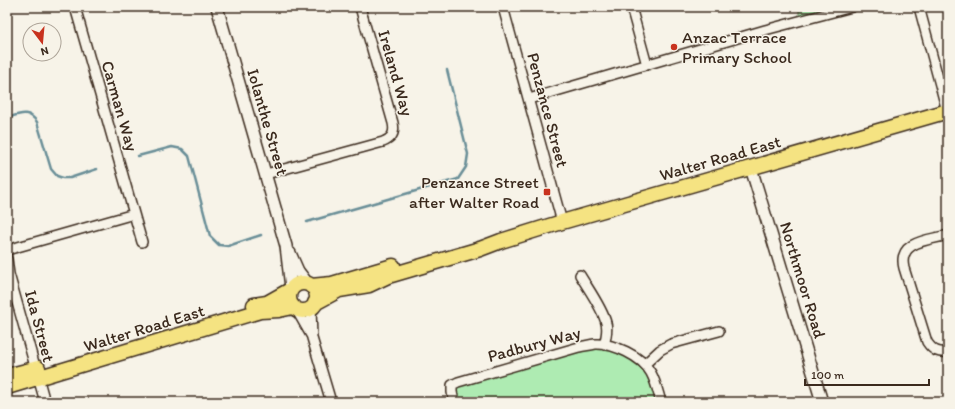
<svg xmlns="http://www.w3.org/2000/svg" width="955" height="409" font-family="Itim,sans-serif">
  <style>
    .green { fill: #aeebb2; stroke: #748a68 }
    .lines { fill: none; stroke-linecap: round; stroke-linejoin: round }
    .stream { stroke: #698e97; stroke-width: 2.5 }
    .minor-casing { stroke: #3b2a1e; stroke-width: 12 }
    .tertiary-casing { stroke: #3b2a1e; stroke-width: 14 }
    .primary-casing { stroke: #3b2a1e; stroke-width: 17 }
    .minor { stroke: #f7f3e8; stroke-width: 9 }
    .tertiary { stroke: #f7f3e8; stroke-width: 11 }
    .primary { stroke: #f5e382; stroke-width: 14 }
    .poi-dot { fill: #c8321e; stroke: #f7f3e8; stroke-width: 1.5 }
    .labels { text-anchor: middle; stroke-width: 3; stroke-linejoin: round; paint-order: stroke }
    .poi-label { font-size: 17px; fill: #3b2a1e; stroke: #f7f3e8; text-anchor: start }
    .street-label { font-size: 17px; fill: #3b2a1e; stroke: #f7f3e8 }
  </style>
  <rect width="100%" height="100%" fill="#f7f3e8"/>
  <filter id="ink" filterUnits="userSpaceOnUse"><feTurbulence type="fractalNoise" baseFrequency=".025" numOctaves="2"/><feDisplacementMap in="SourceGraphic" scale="8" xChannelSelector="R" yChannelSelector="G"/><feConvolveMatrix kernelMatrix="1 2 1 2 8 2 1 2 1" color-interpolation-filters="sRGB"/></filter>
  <g filter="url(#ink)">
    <path class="green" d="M799,7h53l-53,14z
      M604,345l41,19 16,38h-207l-2,-10 6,-10z"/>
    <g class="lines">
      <path class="stream" d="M7,118c13,-4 21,-9 30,4l14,47 6,7 6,2h7l27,-9
        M138,156l34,-9 10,2 7,7 21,80 9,9 9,1 33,-11
        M307,222l151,-43 8,-12 2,-13 -21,-84"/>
      <defs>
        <path id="minor" d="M75,7l67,235
          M503,7l59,215
          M631,7l16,58
          M919,7l28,104
          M529,99l236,-69 87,-23
          M266,174l117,-32c10,-4 12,-10 10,-19l-33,-116
          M948,235c-19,5 -51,6 -44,33l23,74c6,9 11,11 21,10
          M7,250l127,-36
          M7,259l2,15 36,128
          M580,275c7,12 23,34 26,48 2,7 0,15 -2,22
          M311,308l1,30 19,64
          M296,309l16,28
          M645,364l15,-14 11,-6 48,-13
          M454,402l-2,-10v-7l6,-3 121,-35c5,-1 11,-2 16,-3 18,-1 47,12 56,29 5,9 7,19 10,29"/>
        <path id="tertiary" d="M217,7l69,239 5,42
          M751,168l71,234
          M290,253l8,18 10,13"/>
        <path id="primary" d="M289 297a14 14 0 1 1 28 0a14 14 0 1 1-28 0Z
          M311,286l21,-2 61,-18
          M315,303l24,-13 30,-5 19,-9 92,-27 21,-8 61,-19 386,-111
          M254,305l13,-2 23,-13
          M7,376l31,-8
          M7,387l253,-76 19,-1 14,-3"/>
      </defs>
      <use href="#minor" class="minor-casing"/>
      <use href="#tertiary" class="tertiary-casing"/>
      <use href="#primary" class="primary-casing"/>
      <use href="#minor" class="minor"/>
      <use href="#tertiary" class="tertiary"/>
      <use href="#primary" class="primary"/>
    </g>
  </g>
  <g class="poi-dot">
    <circle cx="674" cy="47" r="4"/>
    <rect x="543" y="188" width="8" height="8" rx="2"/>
  </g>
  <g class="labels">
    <g class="poi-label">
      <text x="682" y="43">Anzac Terrace<tspan x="682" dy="20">Primary School</tspan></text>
      <text x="539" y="188" text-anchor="end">Penzance Street<tspan x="539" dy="20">after Walter Road</tspan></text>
    </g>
    <g class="street-label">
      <text transform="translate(396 73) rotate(74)" y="6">Ireland Way</text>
      <text transform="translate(120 106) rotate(74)" y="6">Carman Way</text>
      <text transform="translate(548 110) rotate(75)" y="6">Penzance Street</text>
      <text transform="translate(268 122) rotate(74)" y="6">Iolanthe Street</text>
      <text transform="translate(720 158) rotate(-16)" y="6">Walter Road East</text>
      <text transform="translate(803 280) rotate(73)" y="6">Northmoor Road</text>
      <text transform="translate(40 326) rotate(75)" y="6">Ida Street</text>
      <text transform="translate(144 328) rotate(-17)" y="6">Walter Road East</text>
      <text transform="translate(534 344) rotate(-15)" y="6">Padbury Way</text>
    </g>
  </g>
  <rect width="955" height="409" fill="none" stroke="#f7f3e8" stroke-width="24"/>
  <rect x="12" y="12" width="931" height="385" fill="none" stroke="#3b2a1e" stroke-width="1.5" filter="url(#ink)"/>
  <g transform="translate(42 42) rotate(164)"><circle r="19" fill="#f7f3e8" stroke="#aca397"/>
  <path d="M0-3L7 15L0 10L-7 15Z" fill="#c8321e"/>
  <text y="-6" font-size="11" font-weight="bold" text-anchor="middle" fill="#3b2a1e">N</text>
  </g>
  <path d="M805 379v6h124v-6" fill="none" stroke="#3b2a1e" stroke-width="2"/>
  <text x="811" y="379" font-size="12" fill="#3b2a1e" stroke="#f7f3e8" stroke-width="3" paint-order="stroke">100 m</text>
</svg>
